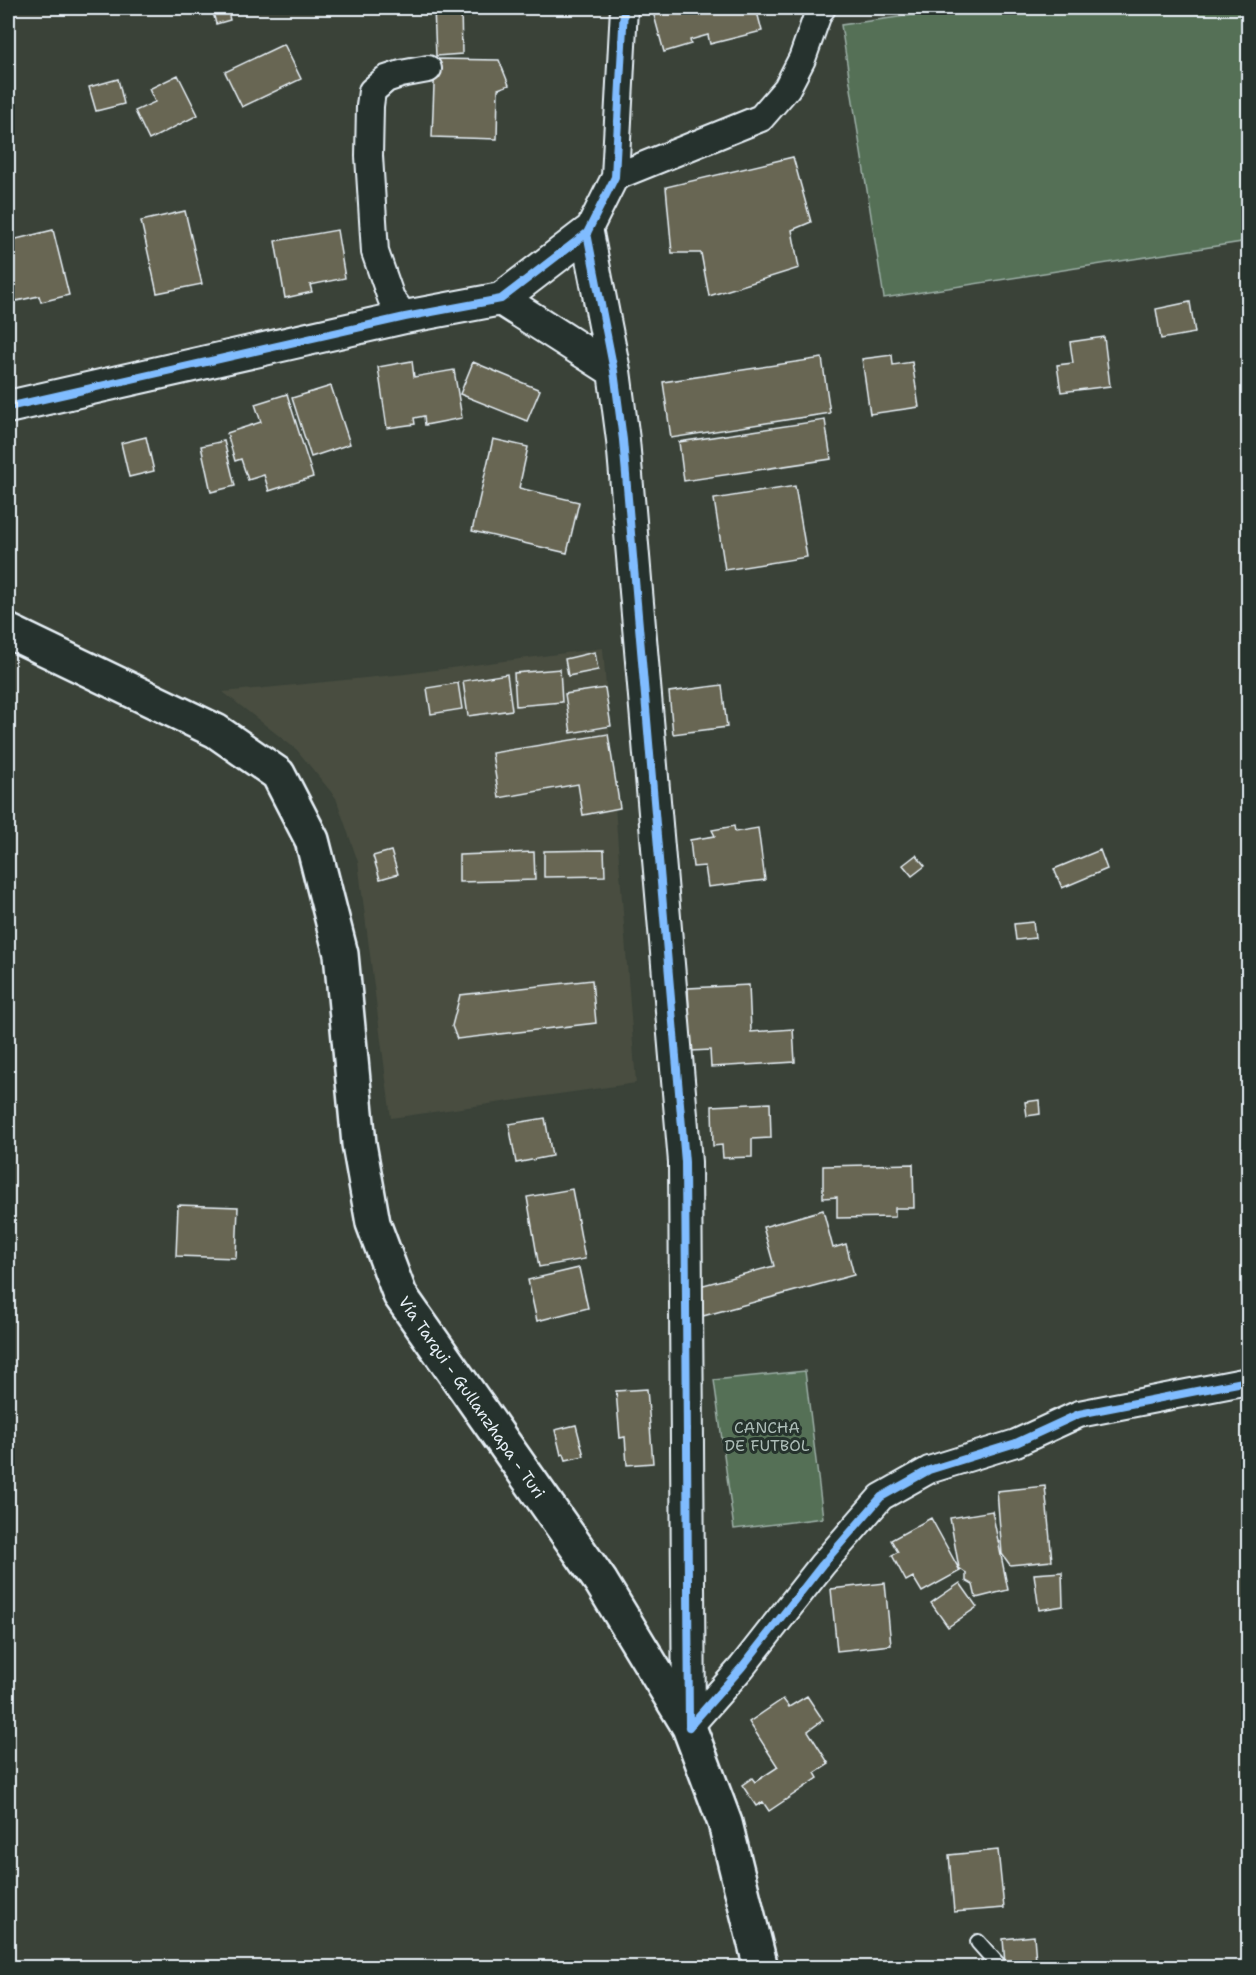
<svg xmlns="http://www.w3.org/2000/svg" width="1256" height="1975" font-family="'Shantell Sans',sans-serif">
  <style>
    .built { fill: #484d40 }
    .green { fill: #547057; stroke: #9eb0a8; stroke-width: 1.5 }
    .building { fill: #686652; stroke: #e8f1f8; stroke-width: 1.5 }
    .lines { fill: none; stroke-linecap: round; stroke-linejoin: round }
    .service-casing { stroke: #e8f1f8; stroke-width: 18 }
    .minor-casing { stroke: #e8f1f8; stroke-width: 30 }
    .tertiary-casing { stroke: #e8f1f8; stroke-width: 36 }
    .secondary-casing { stroke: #e8f1f8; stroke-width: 38 }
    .service { stroke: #26332d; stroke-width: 14 }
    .minor { stroke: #26332d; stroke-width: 26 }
    .tertiary { stroke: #26332d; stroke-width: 32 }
    .secondary { stroke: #26332d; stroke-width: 33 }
    .cycleway-casing { stroke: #26332d; stroke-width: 11 }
    .cycleway { stroke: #80bcff; stroke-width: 8 }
    .labels { text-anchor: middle; stroke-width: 6; stroke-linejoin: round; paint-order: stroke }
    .street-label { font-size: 16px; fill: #e8f1f8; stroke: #26332d }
    .park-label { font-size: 16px; fill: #adbdb8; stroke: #26332d }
  </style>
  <rect width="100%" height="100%" fill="#3a4238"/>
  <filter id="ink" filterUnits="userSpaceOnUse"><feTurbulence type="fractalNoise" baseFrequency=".0167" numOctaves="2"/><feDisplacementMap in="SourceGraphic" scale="12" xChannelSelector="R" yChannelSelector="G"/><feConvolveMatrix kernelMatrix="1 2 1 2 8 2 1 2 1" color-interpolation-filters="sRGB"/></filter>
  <g filter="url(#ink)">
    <path class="built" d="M603,648l33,435 -245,35 -33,-256 -22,-64 -39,-48 -74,-58 182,-18z"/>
    <path class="green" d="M963,8h285v233l-364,57 -43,-273z
      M805,1371l18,147 -89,11 -20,-149z"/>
    <path class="building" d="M212,8h15l3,12 -14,4z
      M434,8h27l1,46 -26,2z
      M652,8h104l6,23 -52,13 -2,-9 -18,5 1,4 -27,8z
      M284,44l17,35 -59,28 -17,-35z
      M435,59l64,1 10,25 -11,4 -1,50 -65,-2z
      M178,75l20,40 -49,25 -14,-29 20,-9 -6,-13z
      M118,79l6,25 -28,7 -7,-24z
      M793,157l18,65 -19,8 7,38 -90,28 -8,-43h-29l-6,-66z
      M185,211l17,73 -45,9 -16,-72z
      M53,230l16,65 -28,7 -2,-6 -23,5 -8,-34v-26z
      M337,230l8,48 -35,7 2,7 -27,6 -10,-57z
      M1190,302l5,31 -34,6 -5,-30z
      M1104,337l6,49 -49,6 -4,-27 16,-2 -3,-21z
      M892,355l1,10 19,-3 7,45 -49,7 -8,-55z
      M822,358l8,55 -159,25 -8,-56z
      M412,361l2,16 40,-7 8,48 -37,7 -1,-9 -10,2 1,6 -28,4 -9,-61z
      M473,362l67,28 -13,31 -67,-27z
      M331,386l19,58 -39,13 -19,-59z
      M287,394l26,83 -44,14 -5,-16 -16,5 -7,-21 -6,2 -8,-28 34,-11 -6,-18z
      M825,420l6,39 -147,22 -5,-39z
      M146,437l8,34 -25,6 -8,-34z
      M493,439l35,8 -9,41 60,14 -12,51 -95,-22z
      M224,441l11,45 -24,6 -10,-46z
      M795,486l12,71 -82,13 -11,-71z
      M595,652l3,18 -30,6 -3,-17z
      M560,669l2,33 -46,4 -2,-33z
      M507,674l5,36 -44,6 -5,-35z
      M458,683l4,26 -31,5 -4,-26z
      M722,685l5,42 -54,7 -4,-42z
      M605,688l6,38 -40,7 -6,-39z
      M608,734l12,74 -37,7 -5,-31 -79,14 -7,-45z
      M734,826l1,6 23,-4 7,52 -57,7 -3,-21 -12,1 -3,-27 25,-4 -3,-6z
      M604,850l1,26 -61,1v-26z
      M1100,850l7,19 -45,19 -8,-19z
      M391,851l7,23 -18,5 -7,-23z
      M534,852l1,28 -76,2v-27z
      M916,855l9,11 -13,10 -9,-11z
      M1033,922l2,16 -19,2 -2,-16z
      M592,980l4,43 -139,16 -5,-13 8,-31z
      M749,985l2,47 42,-3 2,33 -84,5 -1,-17 -19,1 -3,-63z
      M1039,1100l1,14 -13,2 -2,-14z
      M770,1103l1,35 -19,1v18l-29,1 -1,-13 -9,1 -1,-40z
      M545,1118l7,38 -36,7 -7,-39z
      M913,1164l1,44h-19v9l-58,1v-21l-14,1v-32z
      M572,1189l13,70 -46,8 -12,-70z
      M178,1205l60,2 -2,51 -60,-2z
      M823,1210l10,38 13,-4 8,31 -151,41 -7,-29 78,-21 -11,-39z
      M579,1268l9,40 -51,13 -9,-41z
      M647,1389l6,74 -26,2 -2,-28 -5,1 -4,-47z
      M576,1425l8,31 -18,4 -2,-6 -3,1 -6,-25z
      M1045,1486l7,75 -42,4 -8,-11 -5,-63z
      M992,1511l16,79 -32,8 -3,-13 -7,-4v-8l-7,-5 -9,-50z
      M931,1518l29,53 -38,21 -9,-15 -7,4 -14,-26 6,-3 -7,-12z
      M1062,1572l1,34 -24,4 -5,-36z
      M885,1583l6,62 -54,6 -6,-62z
      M960,1583l17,24 -29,20 -17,-24z
      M807,1696l16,24 -15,11 21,33 -14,9 3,5 -49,33 -6,-9 -7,4 -14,-21 10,-7 3,4 23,-15 -29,-45 34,-23 6,8z
      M998,1850l6,58 -50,4 -5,-57z
      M1034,1936l2,25 -31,3 -2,-25z"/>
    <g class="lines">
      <defs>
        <path id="service" d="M978,1942l23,26"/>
        <path id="minor" d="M615,177l146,-59 26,-30 15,-29 17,-48 3,-3
          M587,233l28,-56 9,-169
          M405,317l-14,-19 -16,-46 -6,-96 1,-50 2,-15 14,-12 15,-5 27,-5
          M689,1727l53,-60 80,-102 59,-68 48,-27 87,-27 63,-29 169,-33"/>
        <path id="tertiary" d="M501,299l113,72
          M8,407l397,-90 96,-18 86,-66 27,138 9,69 62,722 4,565"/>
        <path id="secondary" d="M8,631l208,100 62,43 34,66 29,114 18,190 14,79 27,72 201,287 88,145 36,96 36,145"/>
      </defs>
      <use href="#service" class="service-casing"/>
      <use href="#minor" class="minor-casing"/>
      <use href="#tertiary" class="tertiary-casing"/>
      <use href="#secondary" class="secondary-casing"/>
      <use href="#service" class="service"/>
      <use href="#minor" class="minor"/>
      <use href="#tertiary" class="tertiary"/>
      <use href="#secondary" class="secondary"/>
      <defs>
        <path id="cycleway" d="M587,233l27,138 9,69 62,722 4,565
          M8,407l397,-90 96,-18 86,-66 28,-56 9,-169
          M689,1727l53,-60 80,-102 59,-68 48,-27 87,-27 63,-29 169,-33"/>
      </defs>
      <use href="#cycleway" class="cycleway-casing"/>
      <use href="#cycleway" class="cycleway"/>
    </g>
  </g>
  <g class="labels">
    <g class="street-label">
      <text transform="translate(472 1397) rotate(55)" y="6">Vía Tarqui - Gullanzhapa - Turi</text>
    </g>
    <g class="park-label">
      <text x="767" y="1433">CANCHA<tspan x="767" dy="18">DE FUTBOL</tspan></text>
    </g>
  </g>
  <rect width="1256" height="1975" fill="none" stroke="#26332d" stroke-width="30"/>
  <rect x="15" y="15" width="1226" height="1945" fill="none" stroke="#e8f1f8" stroke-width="2" filter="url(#ink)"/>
</svg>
